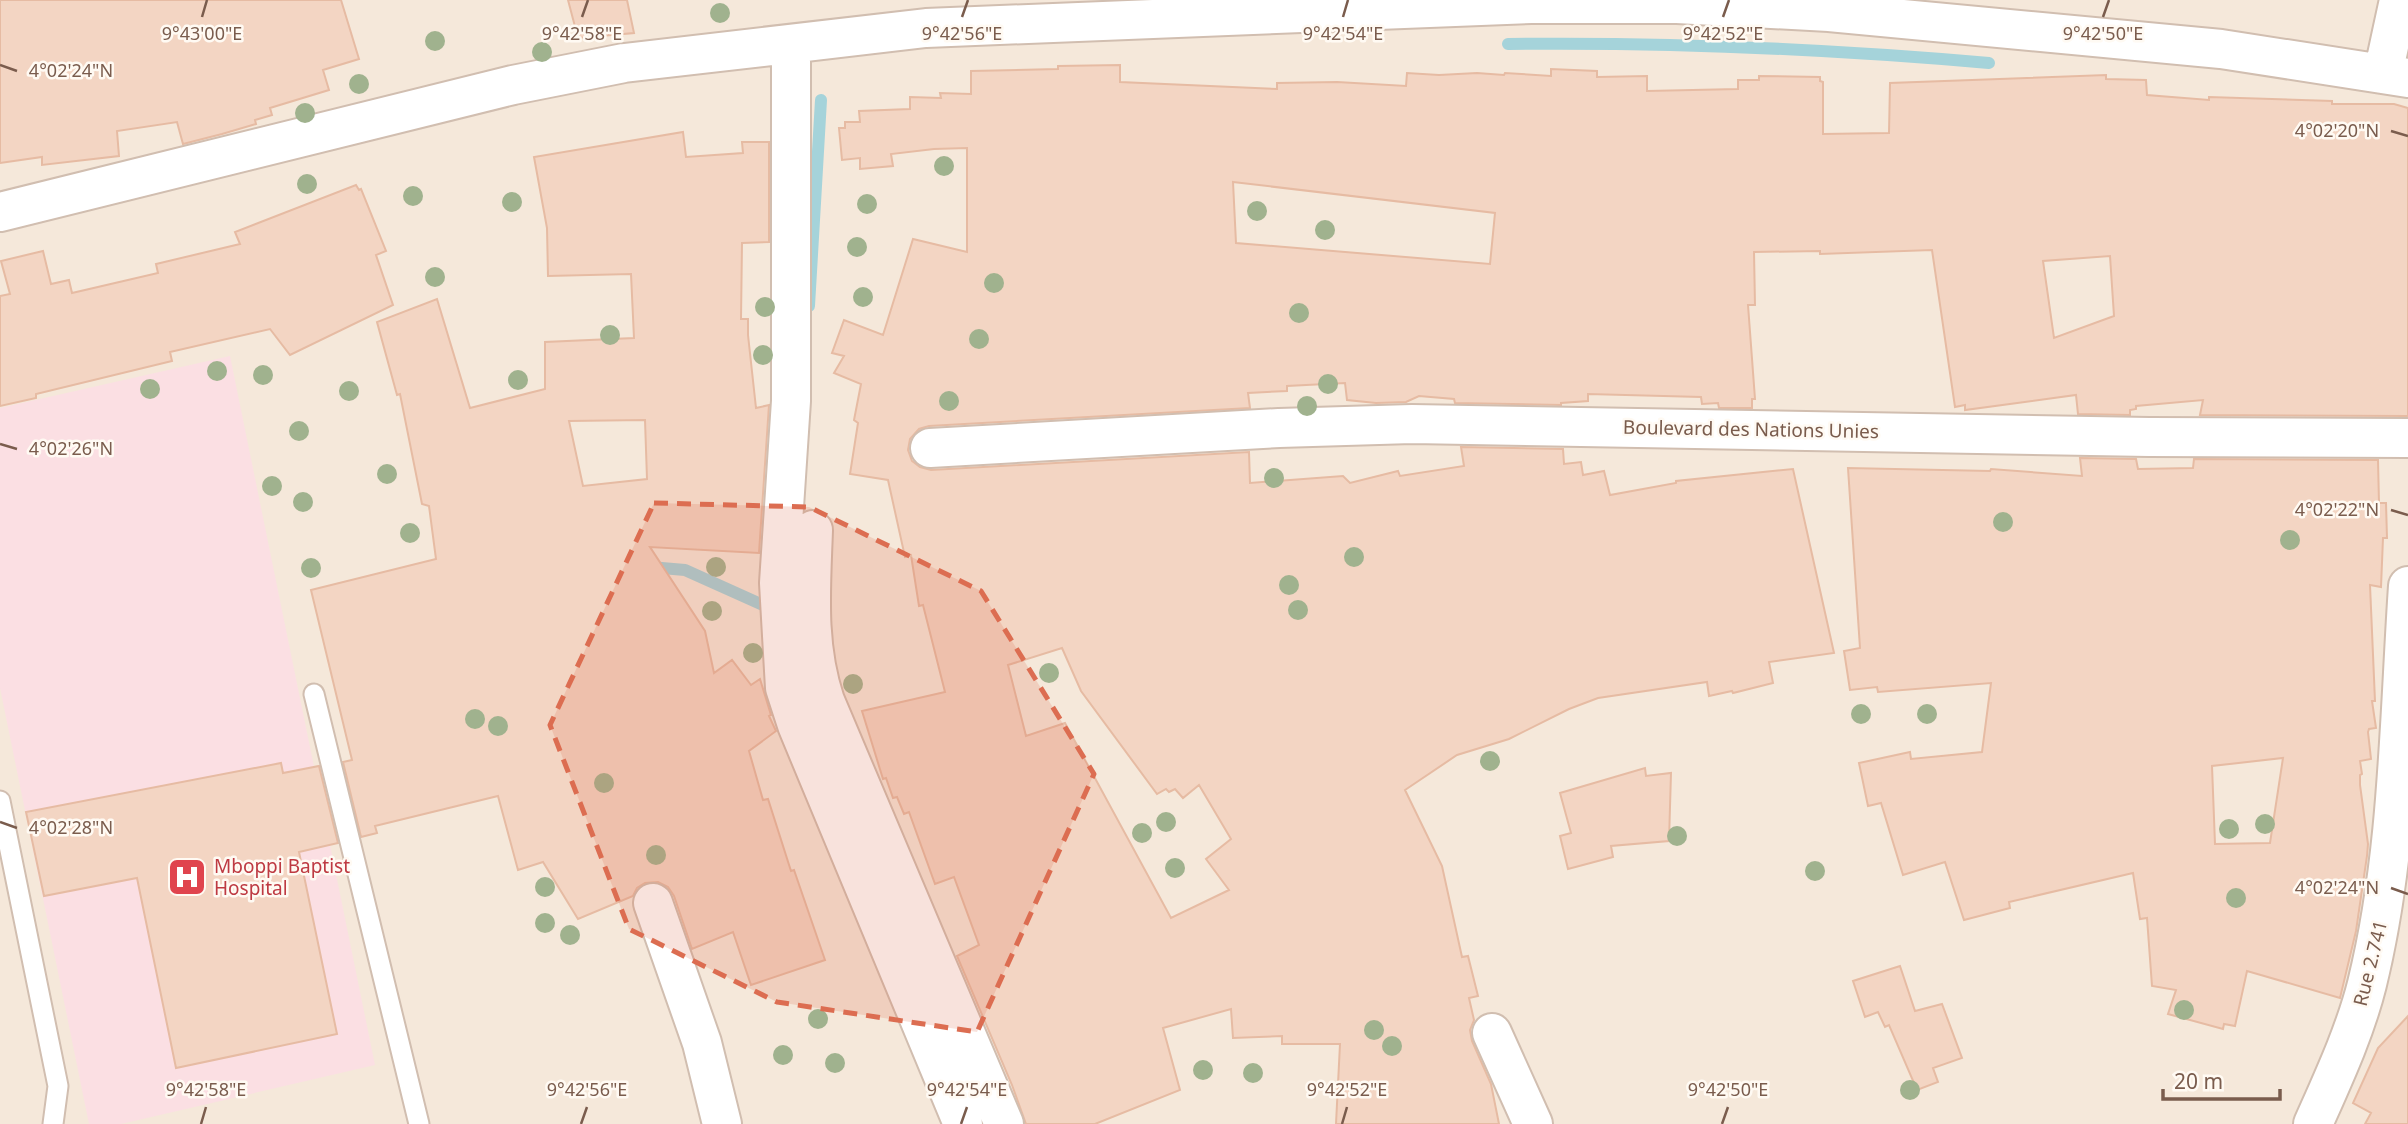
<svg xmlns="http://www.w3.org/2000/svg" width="2408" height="1124" font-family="'Noto Sans',sans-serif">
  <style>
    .residential { fill: #f5e8da }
    .medical { fill: #fbdfe3 }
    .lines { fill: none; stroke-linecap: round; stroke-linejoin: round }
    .stream { stroke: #a5d3da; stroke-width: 12 }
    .building { fill: #f3d5c3; stroke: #e6bba3; stroke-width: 2; fill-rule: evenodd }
    .service-casing { stroke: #d1beb0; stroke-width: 23 }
    .minor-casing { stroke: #d1beb0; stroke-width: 42 }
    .service { stroke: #fff; stroke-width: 19 }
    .minor { stroke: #fff; stroke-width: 38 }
    .tree { fill: #a0b28e }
    .marked { fill: #dc6d51; fill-opacity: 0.2; stroke: #dc6d51; stroke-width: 5; stroke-dasharray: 14 9; stroke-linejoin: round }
    .ticks { fill: none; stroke: #7a5c4d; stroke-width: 2.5 }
    .labels { text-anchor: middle; stroke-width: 5; stroke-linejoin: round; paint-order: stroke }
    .street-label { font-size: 19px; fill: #7a5c4d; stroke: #fffaf3 }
    .health-label { font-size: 19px; fill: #be3a42; stroke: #fffaf3; text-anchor: start }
    .ticks-label { font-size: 18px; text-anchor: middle; fill: #7a5c4d; stroke: #fffaf3; stroke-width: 5; stroke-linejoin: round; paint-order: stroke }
  </style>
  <rect width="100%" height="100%" fill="#fdf6ec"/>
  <path class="residential" d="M0,0h2408v1124h-2408z"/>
  <path class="medical" d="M230,356l145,709 -254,59h-32l-89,-436v-280z"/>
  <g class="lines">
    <path class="stream" d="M1508,44c161,-2 321,5 481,19
      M809,306l12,-206
      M650,567l35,3 89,40"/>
  </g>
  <path class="building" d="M0,0h341l18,59 -36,11 6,20 -59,18 2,7 -17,5 1,4 -34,10 -39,10 -6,-22 -60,9 2,25 -77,9v-8l-42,6z
    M568,0h59l7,33 -56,5z
    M1120,65v17l157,7v-6l60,-1 69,4 1,-13 32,2 38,-2 27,2 1,-2 46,3v-7l46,2v6l50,-1v15l91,-2v-9h21v-4l61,1v4l3,1v52l66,-1 1,-50 216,-8v4l40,1 1,15 62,5v-3l123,4v3h62l14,4v308l-208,-1 3,-15 -67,6v3l-6,1v5l-52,-1 -2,-19 -111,15v-5l-10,2 -23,-157 -112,4v-3l-66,1 1,53h-7l7,94h-3v9h-33l-1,-5 -16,1 -1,-7 -113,-3v7l-27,2v2l-106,-2 -1,-4 -35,-3 -13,6 -30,1 -29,-3 -2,-17 -58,3v5l-39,2 2,15 -321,18 -10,3 -9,10 -2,11 4,11 8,6 11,3 318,-18 1,31 93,-7 7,7 48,-12 2,5 64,-10 -3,-19 102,2 1,15 17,-2 2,13 21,-4 6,24 66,-12v-2l117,-12 41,184 -65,9 4,21 -40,10 -1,-2 -23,5 -2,-14 -109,16 -29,11 -60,30 -52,16 -52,35 37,76 20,91 6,-1 10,40 -9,2 5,22 -4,10 2,11 19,43 8,40h-163l4,-80h-58v-8l-49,2 -2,-29 -68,19 17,62 -85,34h-69l-14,-39 -55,-129 22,-11 -25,-68 -19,7 -26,-72 -5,2 -7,-17 -4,1 -7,-20 -3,1 -21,-68 83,-19 -22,-87 -4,1 -8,-51 -6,2 -17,-77 -38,-6 8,-51 -4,-3 7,-36 -27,-11 10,-17 -12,-3 12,-33 39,15 30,-96 54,13v-104l-33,1 -43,5 2,12 -33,3v-11l-18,2 -3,-32h6v-6h15l-1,-11 51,-2v-12l31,1 -1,-5 31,1v-23l87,-2v-3zM1233,182l262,31 -5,51 -254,-21zM2110,256l4,60 -60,22 -11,-77zM1062,648l19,43 76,103 9,-5 3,3 6,-3 8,9 16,-13 32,54 -25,20 23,31 -58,28 -106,-195 -39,13 -18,-71z
    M683,132l3,25 57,-4 -1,-11h27v100l-27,1 -1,76h7v16l8,73 13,-3 -10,148 -109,-6 55,84 9,42 18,-13 19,25 9,-6 11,36 -2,1 7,15 -27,20 14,49 5,-1 23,72 3,-1 31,90 -74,25 -18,-53 -41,17 -18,-53 -6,-9 -10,-5 -13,1 -8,5 -4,8 -55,23 -35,-57 -25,8 -20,-74 -123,30 2,7 -16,4 -18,-75 9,-2 -41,-170 125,-31 -7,-53 -7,-2 -22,-110 -3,1 -20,-73 60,-23 33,109 75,-19v-47l89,-4 -3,-64 -83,2 -1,-48 -13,-71zM645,420l2,59 -64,7 -14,-65z
    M356,185l3,5 2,-1 25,62 -10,4 17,50 -103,50 -20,-26 -100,23 2,9 -136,33v4l-36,8v-110l10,-2 -9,-33 42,-10 8,33 18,-4 3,13 86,-20 -2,-9 84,-20 -5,-12z
    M2080,458l56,1 2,10 55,-1 1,-9 184,1 1,43h7l1,35h-4l-2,49 -11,-2 5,116h-3l4,27 -7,1 -1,3 3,27 -11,2 2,13 -2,1v10l8,59 -1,12 -11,75 -16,67 -93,-27 -12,55 -11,-2 -1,5 -55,-15 8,-24 -24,-4 -5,-68 -7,1 -7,-46 -124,29 1,6 -46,12 -19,-58 -42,13 -22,-72 -13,3 -9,-43 51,-11 1,7 71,-7 9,-69 -113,9 -1,-5 -27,3 -6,-39 16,-3 -12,-180 142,3 1,-2 91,7zM2283,758l-13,85 -55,1 -3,-78z
    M281,763l2,10 36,-7 19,77 -39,9 38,182 -161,34 -39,-190 -93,18 -18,-84z
    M1645,768l1,8 25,-3 -2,68 -58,5 2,11 -45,12 -8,-33 11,-3 -11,-40z
    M1900,966l15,45 27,-7 20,54 -29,10 5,14 -21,8 -28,-65 -4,2 -7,-15 -13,5 -12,-36z
    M2408,1016v108h-43l6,-11 -18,-10 25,-55z"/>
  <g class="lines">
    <defs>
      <path id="service" d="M314,694l105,430
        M0,801l58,285 -5,38"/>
      <path id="minor" d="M791,44v357l-12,182 6,105 12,37 166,399
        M2383,74l16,-74
        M0,212l513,-127 111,-22 302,-35 605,-24h146l152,8 392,37 187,29
        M930,448l349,-20 133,-4 737,13 259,1
        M813,530c-2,58 -7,115 12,171l179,423
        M653,903l49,140 20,81
        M1492,1033l41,91
        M2313,1124c20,-45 42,-92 54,-140 32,-130 32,-265 41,-398"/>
    </defs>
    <use href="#service" class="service-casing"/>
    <use href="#minor" class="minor-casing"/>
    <use href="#service" class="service"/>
    <use href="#minor" class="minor"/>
  </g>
  <g class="tree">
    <circle cx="720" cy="13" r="10"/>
    <circle cx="435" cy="41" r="10"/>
    <circle cx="542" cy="52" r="10"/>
    <circle cx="359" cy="84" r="10"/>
    <circle cx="305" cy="113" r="10"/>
    <circle cx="944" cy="166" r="10"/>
    <circle cx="307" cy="184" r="10"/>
    <circle cx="413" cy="196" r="10"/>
    <circle cx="512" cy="202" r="10"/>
    <circle cx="867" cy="204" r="10"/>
    <circle cx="1257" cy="211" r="10"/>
    <circle cx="1325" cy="230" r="10"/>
    <circle cx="857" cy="247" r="10"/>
    <circle cx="435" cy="277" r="10"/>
    <circle cx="994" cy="283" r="10"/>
    <circle cx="863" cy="297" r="10"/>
    <circle cx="765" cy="307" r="10"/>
    <circle cx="1299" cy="313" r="10"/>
    <circle cx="610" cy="335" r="10"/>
    <circle cx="979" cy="339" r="10"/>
    <circle cx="763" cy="355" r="10"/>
    <circle cx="217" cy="371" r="10"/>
    <circle cx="263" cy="375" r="10"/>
    <circle cx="518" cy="380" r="10"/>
    <circle cx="1328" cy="384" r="10"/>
    <circle cx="150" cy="389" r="10"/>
    <circle cx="349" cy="391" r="10"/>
    <circle cx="949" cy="401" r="10"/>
    <circle cx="1307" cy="406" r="10"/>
    <circle cx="299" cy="431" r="10"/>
    <circle cx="387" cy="474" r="10"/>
    <circle cx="1274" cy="478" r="10"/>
    <circle cx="272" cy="486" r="10"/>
    <circle cx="303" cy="502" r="10"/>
    <circle cx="2003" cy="522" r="10"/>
    <circle cx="410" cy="533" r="10"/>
    <circle cx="2290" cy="540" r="10"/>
    <circle cx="1354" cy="557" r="10"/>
    <circle cx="716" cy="567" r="10"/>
    <circle cx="311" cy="568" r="10"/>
    <circle cx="1289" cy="585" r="10"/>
    <circle cx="1298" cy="610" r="10"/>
    <circle cx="712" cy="611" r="10"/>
    <circle cx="753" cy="653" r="10"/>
    <circle cx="1049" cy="673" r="10"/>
    <circle cx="853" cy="684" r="10"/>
    <circle cx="1861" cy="714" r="10"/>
    <circle cx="1927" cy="714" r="10"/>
    <circle cx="475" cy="719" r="10"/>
    <circle cx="498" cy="726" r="10"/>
    <circle cx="1490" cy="761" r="10"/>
    <circle cx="604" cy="783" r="10"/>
    <circle cx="1166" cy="822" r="10"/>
    <circle cx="2265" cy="824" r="10"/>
    <circle cx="2229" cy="829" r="10"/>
    <circle cx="1142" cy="833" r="10"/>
    <circle cx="1677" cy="836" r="10"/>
    <circle cx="656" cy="855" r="10"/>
    <circle cx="1175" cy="868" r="10"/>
    <circle cx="1815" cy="871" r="10"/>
    <circle cx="545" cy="887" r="10"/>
    <circle cx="2236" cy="898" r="10"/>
    <circle cx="545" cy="923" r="10"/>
    <circle cx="570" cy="935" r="10"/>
    <circle cx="2184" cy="1010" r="10"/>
    <circle cx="818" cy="1019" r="10"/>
    <circle cx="1374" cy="1030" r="10"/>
    <circle cx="1392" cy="1046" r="10"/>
    <circle cx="783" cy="1055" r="10"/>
    <circle cx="835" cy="1063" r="10"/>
    <circle cx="1203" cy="1070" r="10"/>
    <circle cx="1253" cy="1073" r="10"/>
    <circle cx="1910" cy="1090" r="10"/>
  </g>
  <path class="marked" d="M654,503l155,4 172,84 113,183 -117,258 -200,-30 -148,-73 -79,-204z"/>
  <path class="ticks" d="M202,17l5,-17M582,17l6,-17M962,17l6,-17M1343,17l5,-17M1723,17l6,-17M2103,17l6,-17M0,65l17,6M2391,131l17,5M0,444l17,5M2391,510l17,5M0,822l17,6M2391,888l17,6M201,1124l5,-17M581,1124l6,-17M961,1124l6,-17M1342,1124l5,-17M1722,1124l6,-17"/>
  <defs>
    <symbol id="hospital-square" viewBox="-11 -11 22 22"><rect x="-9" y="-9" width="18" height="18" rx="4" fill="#e0444e" stroke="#fffaf3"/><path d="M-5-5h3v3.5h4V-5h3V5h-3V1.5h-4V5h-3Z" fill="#fff"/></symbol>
  </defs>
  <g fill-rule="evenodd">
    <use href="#hospital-square" x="165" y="855" width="44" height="44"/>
  </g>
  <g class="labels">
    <g class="street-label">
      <text transform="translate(1751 429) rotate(1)" y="7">Boulevard des Nations Unies</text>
      <text transform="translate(2370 963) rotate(-76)" y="7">Rue 2.741</text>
    </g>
    <g class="health-label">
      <text x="214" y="873">Mboppi Baptist<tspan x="214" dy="22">Hospital</tspan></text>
    </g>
  </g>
  <g class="ticks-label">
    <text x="582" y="40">9°42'58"E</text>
    <text x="962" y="40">9°42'56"E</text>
    <text x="1343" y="40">9°42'54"E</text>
    <text x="1723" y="40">9°42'52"E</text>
    <text x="2103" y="40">9°42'50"E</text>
    <text x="202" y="40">9°43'00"E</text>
    <text x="71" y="77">4°02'24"N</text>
    <text x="2337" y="137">4°02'20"N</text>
    <text x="71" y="455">4°02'26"N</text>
    <text x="2337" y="516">4°02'22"N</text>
    <text x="71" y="834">4°02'28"N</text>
    <text x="2337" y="894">4°02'24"N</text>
    <text x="206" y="1096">9°42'58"E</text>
    <text x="587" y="1096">9°42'56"E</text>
    <text x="967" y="1096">9°42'54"E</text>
    <text x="1347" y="1096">9°42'52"E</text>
    <text x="1728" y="1096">9°42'50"E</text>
  </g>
  <path d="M2163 1089v10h117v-10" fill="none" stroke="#7a5c4d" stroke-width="3.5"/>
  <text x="2174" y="1089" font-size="21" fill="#7a5c4d" stroke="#fffaf3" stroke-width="5" paint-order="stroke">20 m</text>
</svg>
